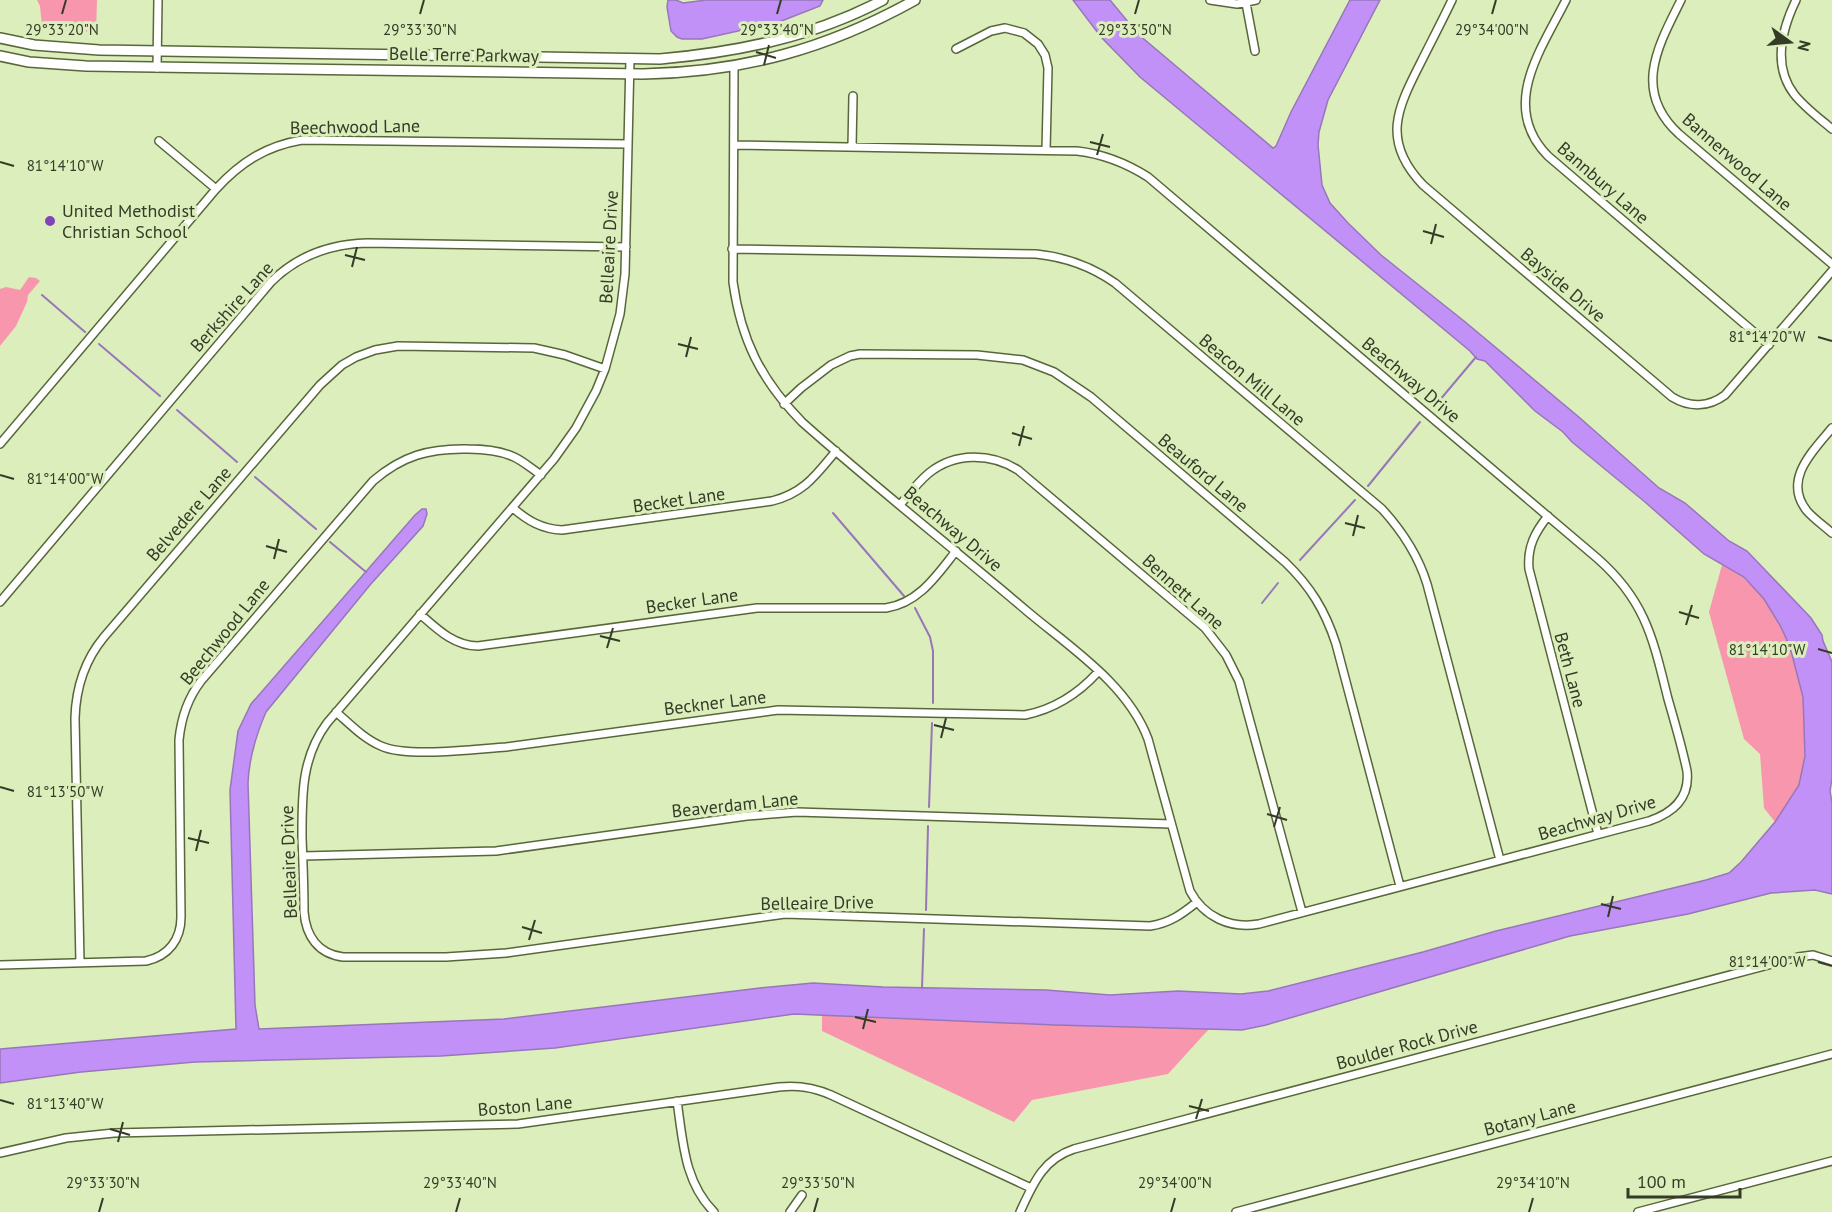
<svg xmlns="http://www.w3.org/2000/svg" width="1832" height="1212" font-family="'PT Sans',sans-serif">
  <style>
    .forest { fill: #f896ae }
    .water { fill: #c191f8; stroke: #9777b9; stroke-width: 1.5 }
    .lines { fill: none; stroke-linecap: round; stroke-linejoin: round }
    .stream { stroke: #9777b9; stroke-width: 2 }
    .minor-casing { stroke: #57673a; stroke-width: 10 }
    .secondary-casing { stroke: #57673a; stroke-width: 12 }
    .minor { stroke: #fff; stroke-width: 7 }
    .secondary { stroke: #fff; stroke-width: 9 }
    .ticks { fill: none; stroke: #343b27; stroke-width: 2 }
    .poi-dot { fill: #8043b9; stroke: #dbeebb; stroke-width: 2 }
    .labels { text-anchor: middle; stroke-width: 6; stroke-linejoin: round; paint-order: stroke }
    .street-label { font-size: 18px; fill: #343b27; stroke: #dbeebb }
    .poi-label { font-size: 18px; fill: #343b27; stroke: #dbeebb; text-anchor: start }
    .ticks-label { font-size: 15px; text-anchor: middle; fill: #343b27; stroke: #dbeebb; stroke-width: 6; stroke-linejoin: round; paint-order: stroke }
  </style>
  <rect width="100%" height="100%" fill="#dbeebb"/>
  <path class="forest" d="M37,0h60l-1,34 -25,-6 -29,-2 -2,-20z
    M29,277l7,1 4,3 -12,14 -1,7 -11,24 -16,20v-57l6,-2 14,3z
    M1722,565l21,12 21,22 17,28 9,20 13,50 2,59 -6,29 -24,37 -11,-14 -4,-54 -16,-15 -35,-127z
    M822,1014l233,11 154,4 -41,45 -136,26 -18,22 -192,-91z"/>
  <path class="water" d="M668,0h8l7,3 23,-3h117l-3,6 -41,16 -77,17h-20l-5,-2 -6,-6 -4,-24z
    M1073,0h37l28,34 135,114 3,-2 15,-34 59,-112h30l-52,100 -9,32 -1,13 4,40 8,18 18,20 33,32 83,66 116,97 79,70 26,15 44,38 18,10 64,67 11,17 1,6 9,21v116l-2,13 2,12v91l-17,-4 -44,3 -83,21 -118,22 -304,89 -24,5 -187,-5 -261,-11 -239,34 -114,8 -246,6 -114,10 -81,11v-34l236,-20 -6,-239 8,-59 13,-27 164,-189 7,-6h4l1,5 -4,12 -53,59 -104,127c-10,23 -17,46 -18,71l7,222 4,24 245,-10 256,-31 53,-5 70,4 163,3 64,5 68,-4 63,3 27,-3 155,-39 73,-21 210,-51 23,-7 12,-11 34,-40 24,-37 6,-29 -2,-59 -13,-50 -9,-20 -17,-28 -20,-22 -40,-23 -59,-52 -73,-60 -9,-10 -28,-21 -50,-50 -8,-2 -7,-8 -330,-274 -39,-40z"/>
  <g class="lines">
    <path class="stream" d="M42,295l43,37
      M99,344l61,52
      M1434,407l42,-50
      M177,410l60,52
      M255,477l61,52
      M1368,486l52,-64
      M833,513l71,83
      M330,542l36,30
      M1300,560l55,-60
      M1262,603l16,-20
      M915,608l15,29 3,14v52
      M929,807l3,-84
      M926,910l2,-84
      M922,988l2,-59"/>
    <defs>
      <path id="minor" d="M1210,0l27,4 19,-4
        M1452,0c-10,21 -21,42 -31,62 -24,47 -40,79 2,123l249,212c18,11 37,10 53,-2l107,-124
        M1566,0c-25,50 -67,106 -18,156l221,189
        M1681,0c-23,46 -49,91 -2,134l153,130
        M1796,0c-14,29 -24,65 -2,94 10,13 25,24 38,35
        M1246,3l9,48
        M956,49l35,-18 14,-3 19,5 14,11 7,11 3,13 -2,82
        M630,59l-5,215 -5,40 -15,55 -9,22 -20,37 -22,31 -227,264c-26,35 -25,73 -25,115 1,25 2,49 2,74 2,24 14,42 39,45h103l60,-4 279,-39 365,12c20,-3 32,-12 47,-24
        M734,67l-1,215c8,58 28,98 69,140 73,65 151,126 226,190 43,36 100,73 120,127l42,152c14,26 40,38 69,33l390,-103c24,-8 41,-23 38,-50 -5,-24 -12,-48 -19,-72 -15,-60 -22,-98 -71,-141l-449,-381c-22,-14 -45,-23 -71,-26l-343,-6
        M157,68l1,-68
        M159,141l57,48
        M852,147l1,-51
        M732,249l304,5c29,3 55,12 79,29l267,226c21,23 36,46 45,75l73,276
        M784,404l17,-16 30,-23 19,-9 10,-2 117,1 46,5 31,12 37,25 194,165c25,24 40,48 51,82l64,242
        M1832,428c-19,23 -50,52 -25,83 7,8 17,15 25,22
        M0,444l216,-255c25,-27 50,-43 86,-49l326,4
        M900,505c9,-11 18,-23 29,-32 26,-21 62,-20 89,-3l187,158 21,27 13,26 63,231
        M513,508c15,13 29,21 49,22l210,-29c32,-8 44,-26 64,-50
        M1548,516c-13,16 -21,31 -19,53l69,265
        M0,602l271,-320c27,-27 59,-38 96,-39l259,4
        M420,614c17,15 34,32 58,32l279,-38h129c33,-5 51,-33 70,-57
        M336,712c14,12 28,27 45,34 26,12 95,3 125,1l272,-37 247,5c30,-6 53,-21 73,-43
        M303,856l193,-5 251,-35 50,-4 374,12
        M80,963l-5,-245c1,-31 9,-57 29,-81l216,-252 22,-20 14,-8 19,-7 23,-4 136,2 31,7 40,14
        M0,965l146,-4c23,-5 35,-22 35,-44l-2,-177c2,-21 9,-42 22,-59l172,-200c29,-25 56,-33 95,-32 15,0 31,1 46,8 9,4 18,12 27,18
        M677,1101c6,40 7,81 37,111
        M0,1153l66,-15 48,-5 404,-9 261,-37c19,-2 34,0 52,8l200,93
        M790,1212l12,-17
        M1020,1212c13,-28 23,-53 54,-63l724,-192 15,-2 19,6
        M1236,1212l596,-158
        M1638,1212l194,-51"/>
      <path id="secondary" d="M0,38l34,7 65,5 561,9c78,-7 153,-22 223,-59
        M0,56l29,6 57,4 557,8c100,-2 184,-25 272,-74"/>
    </defs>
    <use href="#minor" class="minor-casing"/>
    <use href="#secondary" class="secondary-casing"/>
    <use href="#minor" class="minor"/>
    <use href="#secondary" class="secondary"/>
  </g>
  <path class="ticks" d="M62,14l4,-14M420,14l4,-14M777,14l4,-14M1135,14l4,-14M1492,14l4,-14M756,52l20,6M764,65l5,-20M1090,142l20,5M1097,155l6,-21M0,162l14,4M1423,231l21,6M1431,244l5,-20M345,255l20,5M352,267l5,-20M1818,337l14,4M678,344l20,5M686,357l5,-20M1012,433l20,6M1019,446l5,-20M0,475l14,4M1345,523l20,5M1353,536l5,-21M266,546l21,6M274,559l5,-20M1679,612l20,6M1686,625l6,-20M600,636l20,5M607,648l6,-20M1818,649l14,4M934,725l20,5M941,738l5,-20M0,787l14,4M1267,814l20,6M1274,827l6,-20M188,838l21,5M196,851l5,-21M1601,904l20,5M1608,917l5,-21M522,927l20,6M529,940l6,-20M1818,962l14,4M855,1017l21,5M863,1029l5,-20M0,1100l14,4M1189,1106l20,5M1196,1119l6,-20M110,1129l20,6M118,1142l5,-20M99,1212l4,-14M456,1212l4,-14M814,1212l4,-14M1171,1212l4,-14M1529,1212l4,-14"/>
  <circle class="poi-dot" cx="50" cy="221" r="6"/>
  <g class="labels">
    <g class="street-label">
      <text transform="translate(464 55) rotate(1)" y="6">Belle Terre Parkway</text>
      <text transform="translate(355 127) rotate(-1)" y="6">Beechwood Lane</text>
      <text transform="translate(1737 162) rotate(41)" y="6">Bannerwood Lane</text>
      <text transform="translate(1603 183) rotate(41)" y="6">Bannbury Lane</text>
      <text transform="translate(609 247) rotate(-87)" y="6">Belleaire Drive</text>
      <text transform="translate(1563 285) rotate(40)" y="6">Bayside Drive</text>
      <text transform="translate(232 307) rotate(-48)" y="6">Berkshire Lane</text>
      <text transform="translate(1252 380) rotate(40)" y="6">Beacon Mill Lane</text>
      <text transform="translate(1411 380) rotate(40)" y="6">Beachway Drive</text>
      <text transform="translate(1203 473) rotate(40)" y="6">Beauford Lane</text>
      <text transform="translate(679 500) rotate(-8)" y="6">Becket Lane</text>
      <text transform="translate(189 514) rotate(-49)" y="6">Belvedere Lane</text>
      <text transform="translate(953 529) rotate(40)" y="6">Beachway Drive</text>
      <text transform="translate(1183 592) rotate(42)" y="6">Bennett Lane</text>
      <text transform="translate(692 601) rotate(-8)" y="6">Becker Lane</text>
      <text transform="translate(225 632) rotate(-51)" y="6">Beechwood Lane</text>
      <text transform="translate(1570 670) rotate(75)" y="6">Beth Lane</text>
      <text transform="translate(715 703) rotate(-7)" y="6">Beckner Lane</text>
      <text transform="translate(735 805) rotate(-6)" y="6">Beaverdam Lane</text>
      <text transform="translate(1597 818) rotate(-16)" y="6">Beachway Drive</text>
      <text transform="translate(289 862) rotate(-92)" y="6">Belleaire Drive</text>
      <text transform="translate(817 903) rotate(-1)" y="6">Belleaire Drive</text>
      <text transform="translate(1407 1045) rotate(-15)" y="6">Boulder Rock Drive</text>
      <text transform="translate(525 1106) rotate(-5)" y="6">Boston Lane</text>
      <text transform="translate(1530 1118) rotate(-15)" y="6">Botany Lane</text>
    </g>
    <g class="poi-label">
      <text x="62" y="217">United Methodist<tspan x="62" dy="21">Christian School</tspan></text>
    </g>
  </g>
  <g class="ticks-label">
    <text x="62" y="35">29°33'20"N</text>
    <text x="420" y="35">29°33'30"N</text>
    <text x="777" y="35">29°33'40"N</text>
    <text x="1135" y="35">29°33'50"N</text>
    <text x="1492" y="35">29°34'00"N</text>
    <text x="65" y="171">81°14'10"W</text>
    <text x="1767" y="342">81°14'20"W</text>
    <text x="65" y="484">81°14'00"W</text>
    <text x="1767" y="655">81°14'10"W</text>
    <text x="65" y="797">81°13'50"W</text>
    <text x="1767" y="967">81°14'00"W</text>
    <text x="65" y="1109">81°13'40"W</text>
    <text x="103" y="1188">29°33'30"N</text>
    <text x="460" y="1188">29°33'40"N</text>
    <text x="818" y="1188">29°33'50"N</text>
    <text x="1175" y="1188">29°34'00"N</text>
    <text x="1533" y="1188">29°34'10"N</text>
  </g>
  <g transform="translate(1790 42) rotate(105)" stroke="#dbeebb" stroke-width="4.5" paint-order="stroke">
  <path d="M0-4.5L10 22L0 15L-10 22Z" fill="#343b27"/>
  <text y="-9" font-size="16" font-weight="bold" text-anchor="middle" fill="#343b27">N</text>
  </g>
  <path d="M1628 1188v9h112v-9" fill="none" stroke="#343b27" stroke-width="3"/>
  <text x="1637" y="1188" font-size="18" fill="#343b27" stroke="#dbeebb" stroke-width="4.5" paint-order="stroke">100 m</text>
</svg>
